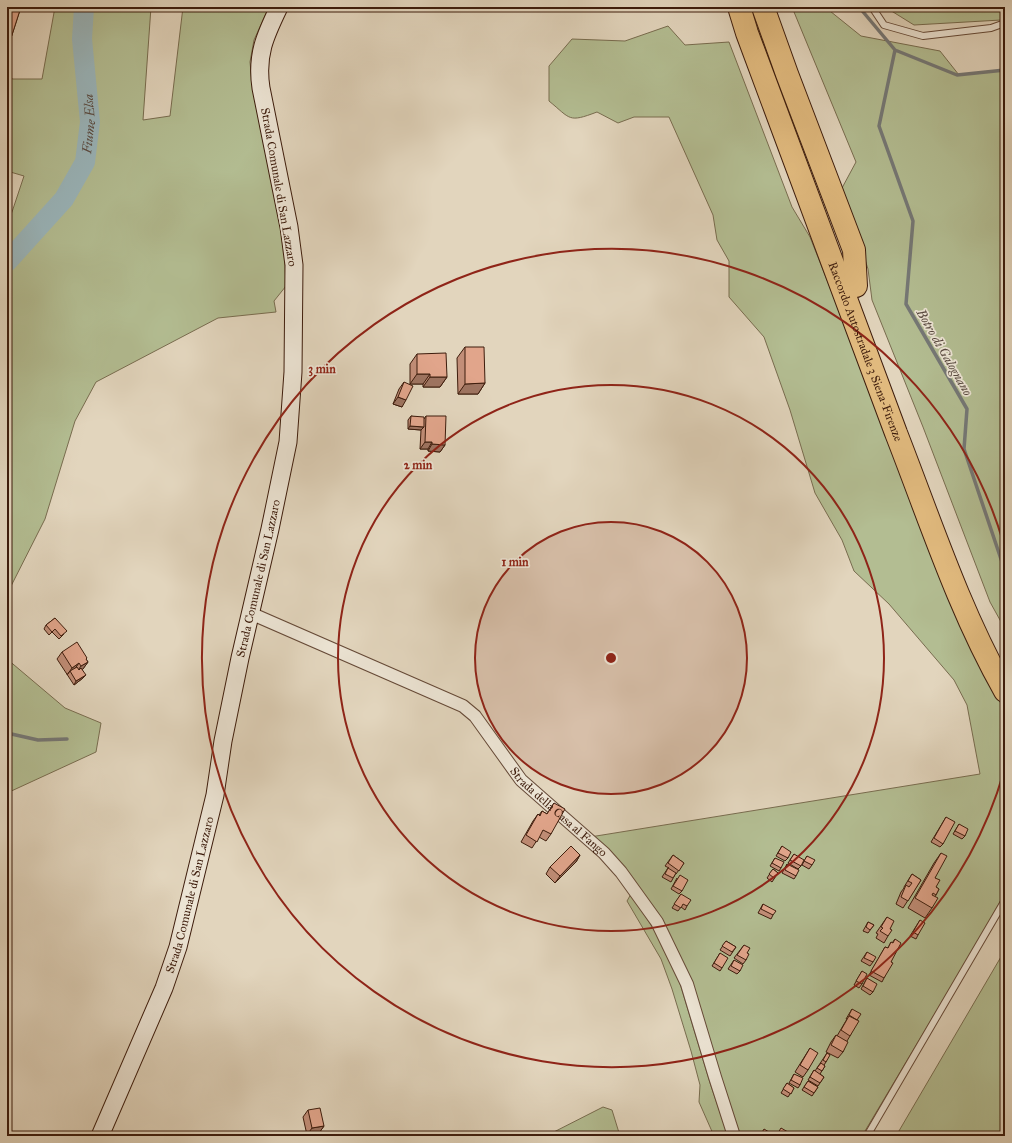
<svg xmlns="http://www.w3.org/2000/svg" width="1012" height="1143" font-family="'IM FELL Great Primer',serif">
  <style>
    .green { fill: #b3bd92; stroke: #786c4f }
    .lines { fill: none; stroke-linecap: round; stroke-linejoin: round }
    .stream { stroke: #757876; stroke-width: 3.5 }
    .river { stroke: #9ab6bc; stroke-width: 20 }
    .lane-casing { stroke: #664a38; stroke-width: 8 }
    .street-casing { stroke: #664a38; stroke-width: 14 }
    .secondary-casing { stroke: #3d1c0c; stroke-width: 19 }
    .highway-casing { stroke: #3d1c0c; stroke-width: 24 }
    .lane { stroke: #ece4d4; stroke-width: 6 }
    .street { stroke: #ece4d4; stroke-width: 12 }
    .secondary { stroke: #ece4d4; stroke-width: 17 }
    .highway { stroke: #e1ba7e; stroke-width: 22 }
    .wall { fill: #c28e78; stroke: #3d1c0c }
    .shaded-wall { fill: #9e7461; stroke: #3d1c0c }
    .building { fill: #e1a58b; stroke: #3d1c0c }
    .ring { fill: none; stroke: #8f2418; stroke-width: 2 }
    .labels { text-anchor: middle; stroke-width: 3.5; stroke-linejoin: round; paint-order: stroke }
    .street-label { font-size: 12px; fill: #3d1c0c; stroke: #ece4d4 }
    .water-label { font-size: 13px; font-style: italic; fill: #594a41; stroke: #ece4d4 }
    .centre { fill: #8f2418; stroke: #ece4d4; stroke-width: 2 }
    .ring-label { font-size: 12px; text-anchor: middle; font-weight: bold; fill: #8f2418; stroke: #ece4d4; stroke-width: 3.5; stroke-linejoin: round; paint-order: stroke }
  </style>
  <rect width="100%" height="100%" fill="#e2d5bd"/>
  <filter id="stains"><feTurbulence type="fractalNoise" baseFrequency=".005" numOctaves="4"/><feColorMatrix values="0 0 0 0 .2 0 0 0 0 .09 0 0 0 0 .02 0 0 0 .5 -.17"/></filter>
  <radialGradient id="worn" r=".72"><stop offset=".6" stop-color="#630" stop-opacity="0"/><stop offset="1" stop-color="#630" stop-opacity=".3"/></radialGradient>
  <path class="green" d="M55,7h96l-8,113 27,-4 13,-109h86l-15,33 -4,22 2,21 32,162 2,41 -12,15 2,11 -58,6 -122,64 -21,39 -30,98 -38,75v-372l5,-10 12,-36 -17,-5v-94l6,2h29z
    M793,7h32l36,29 79,15 19,24 46,-5v559l-15,-27 -67,-175 -51,-127 -4,-31 -26,-81 14,-26 -62,-150z
    M885,7h120v11l-4,2 -87,5z
    M668,26l17,19 44,-3 63,165 18,30 168,425 27,49v182l-32,57 -111,186h-123l-55,-166 -94,-133 390,-63 -13,-69 -13,-25 -65,-76 -35,-33 -12,-31 -27,-47 -25,-83 -26,-73 -35,-40v-36l-12,-21 -4,-25 -44,-98h-35l-16,6 -21,-11c-29,11 -26,7 -48,-11v-35l23,-27 53,2z
    M7,659l58,49 36,15 -5,29 -89,41z
    M631,894l27,42 20,41 32,106 18,53h-14l-15,-34 1,-17 -9,-34 -19,-62 -11,-30 -34,-58z
    M1005,950v186h-109z
    M603,1107l9,3 8,26h-74z"/>
  <g class="lines">
    <path class="stream" d="M859,7l36,43 62,25 48,-5
      M895,50l-16,76 34,95 -7,83 61,105 -3,40 39,116 2,3
      M7,733l31,7 29,-1"/>
    <path class="river" id="s1" d="M7,262l57,-63 21,-37 5,-40 -8,-83 2,-32"/>
    <defs>
      <path id="lane" d="M872,7l12,18 39,11 68,-8 14,-5
        M867,1136l138,-236"/>
      <g id="street">
        <path id="s2" d="M250,613l213,93 12,10 46,64 83,73 17,19 36,50 30,62 28,93 19,59"/>
      </g>
      <g id="secondary">
        <path id="s3" d="M100,1136l64,-148 14,-41 37,-152 8,-54 17,-83 30,-129 18,-87 5,-70 1,-107 -5,-38 -28,-139c-5,-33 4,-52 18,-81"/>
      </g>
      <g id="highway">
        <path id="s4" d="M739,7l8,26c49,134 99,267 149,400 34,87 63,177 109,258"/>
        <path d="M763,7l24,67 67,176 2,36"/>
      </g>
    </defs>
    <use href="#lane" class="lane-casing"/>
    <use href="#street" class="street-casing"/>
    <use href="#secondary" class="secondary-casing"/>
    <use href="#highway" class="highway-casing"/>
    <use href="#lane" class="lane"/>
    <use href="#street" class="street"/>
    <use href="#secondary" class="secondary"/>
    <use href="#highway" class="highway"/>
  </g>
  <path class="wall" d="M10,7h11l-10,31 -4,6v-26z
    M465,347l20,36 -7,11h-20l-1,-36z
    M417,354l30,23 -7,10h-17v-3h-13v-20z
    M404,382l-2,25 -9,-3 6,-15z
    M411,416l13,3 2,-3 19,29 -5,7 -12,-1v-2h-8l1,-19 -13,-1v-9z
    M55,618l9,16 -5,5 -7,-7 -3,3 -5,-6 2,-4z
    M62,652l25,6 -1,1 2,3 -6,8 1,8 -9,7 -17,-26z
    M554,803l-3,31 -5,7 -7,-4 -7,11 -11,-6 12,-21 5,-7 1,1 3,-4 5,3z
    M946,817l-3,27 -3,3 -9,-5z
    M959,824l6,12 -3,3 -9,-5z
    M782,846l6,12 -3,3 -9,-5z
    M941,853l-6,25 1,9 3,2 -4,8 -3,11 -7,10 -17,-10 26,-45z
    M794,854l7,12 -3,3 -10,-6z
    M580,855l-4,7 -21,21 -9,-9 4,-7z
    M673,855l11,8 -8,11v-1l-5,9 -9,-5 6,-9h1l-4,-2z
    M807,856l5,9 -3,4 -7,-4z
    M775,858l6,10 -2,3 -9,-5z
    M787,864l9,12 -2,3 -12,-6z
    M773,869l5,4 -6,9 -5,-4z
    M912,874l9,6 -18,28 -7,-4 5,-12 3,-4v-1z
    M677,878l5,13 -3,3 -8,-5z
    M681,894l6,12 -2,4 -4,-3 -3,4 -6,-3z
    M763,904l10,11 -2,4 -13,-6z
    M887,917l3,12 -2,7 -4,7 -8,-5 2,-4 -2,-1z
    M920,920l-2,15 -2,4 -6,-3z
    M868,922l6,3 -6,8 -5,-2z
    M895,939l-4,23 -7,16 -2,4 -13,-7 16,-28 3,1 3,-6 1,1z
    M726,941l10,6 -6,9 -10,-6z
    M744,945l3,8 -1,7 -3,4 -9,-6z
    M867,952l6,10 -3,4 -9,-5z
    M720,953l2,15 -2,3 -8,-5z
    M734,960l6,11 -3,3 -9,-5z
    M862,971v13l-3,4 -5,-3z
    M867,978l6,14 -3,3 -9,-6z
    M852,1009l5,11 -7,16 -3,5 -4,11 -5,6 -12,-6 5,-10 5,-7 1,1 10,-17h-1z
    M810,1048l-2,22 -5,7 -8,-5z
    M827,1053l-1,9 -2,3 1,1 -5,8 4,3 -6,9 -10,-6 6,-10 1,1z
    M794,1074l6,11 -2,3 -9,-5z
    M808,1081l10,6 -6,9 -10,-6z
    M787,1083l7,5 -6,9 -7,-4z
    M308,1110l16,16 -5,7 -12,2 -4,-18z"/>
  <path class="shaded-wall" d="M7,37l4,1 -4,6z
    M417,374h13l-7,10h-13z
    M430,377h17l-7,10h-17z
    M485,383l-7,11h-20l7,-10z
    M398,397l8,3 -4,7 -9,-3z
    M410,426l14,1 -3,3 -13,-1z
    M425,442h7l-4,7h-8z
    M432,444l13,1 -5,7 -12,-1z
    M88,662l-5,7 -7,4 5,-7z
    M79,663l-5,7 -4,1 -3,4 5,-7z
    M86,675l-3,3 -9,7 2,-4z
    M580,855l-4,7 -21,21 5,-7z
    M324,1126l-5,7 -12,2 5,-7z"/>
  <path class="building" d="M13,7h8l-10,31 -4,-1v-11z
    M465,347h19l1,36 -20,1z
    M446,353l1,24h-17v-3h-13v-20z
    M404,382l9,4 -7,14 -8,-3z
    M411,416l13,1v10l-14,-1z
    M426,416h20l-1,29 -13,-1v-2h-7z
    M55,618l12,13 -6,5 -6,-7 -3,3 -6,-7z
    M77,642l10,16 -1,1 2,3 -7,4 -2,-3 -7,5 -10,-16z
    M77,667l2,3 2,-2 5,7 -10,6 -6,-10z
    M554,803l11,6 -14,25 -8,-4 -6,12 -11,-7 12,-21 2,2 2,-5 5,3z
    M946,817l9,5 -12,22 -9,-6z
    M959,824l9,5 -3,7 -10,-5z
    M571,846l9,9 -20,21 -10,-9z
    M782,846l9,6 -3,6 -10,-5z
    M941,853l6,3 -12,22 5,2 -4,7 3,2 -3,6 -3,-2 -1,2 6,3 -6,10 -17,-10z
    M794,854l10,6 -3,6 -11,-6z
    M673,855l11,8 -5,8 -11,-8z
    M807,856l8,4 -3,5 -8,-4z
    M775,858l9,4 -3,6 -9,-5z
    M787,864l12,6 -3,6 -11,-6z
    M668,868l8,5 -3,5 -8,-4z
    M773,869l5,4 -4,5 -5,-4z
    M912,874l9,6 -13,21 -7,-4 5,-12 3,2 3,-4 -4,-2z
    M680,875l8,5 -6,11 -9,-5z
    M681,894l10,6 -4,6 -4,-2 -2,4 -7,-4z
    M763,904l13,7 -3,4 -12,-6z
    M887,917l7,4 -4,8 2,1 -4,6 -8,-5 3,-3 -2,-1z
    M920,920l5,3 -7,12 -5,-3z
    M868,922l6,3 -4,5 -4,-3z
    M895,939l6,4 -10,19 2,1 -9,15 -13,-7 14,-24 3,1 3,-6 2,1z
    M726,941l10,6 -4,5 -10,-6z
    M744,945l6,3 -3,5 2,1 -3,6 -9,-5z
    M867,952l9,5 -3,5 -9,-4z
    M720,953l8,5 -6,10 -8,-5z
    M734,960l9,5 -3,6 -9,-5z
    M862,971l5,3 -5,10 -6,-3z
    M867,978l10,6 -4,8 -10,-6z
    M852,1009l9,5 -4,6 -8,-5z
    M849,1016l10,5 -9,15 -9,-6z
    M836,1035l12,7 -5,10 -12,-7z
    M810,1048l8,5 -10,17 -8,-5z
    M827,1053l3,2 -4,7 -3,-2z
    M821,1063l4,3 -3,5 -5,-3z
    M814,1070l10,7 -4,6 -10,-6z
    M794,1074l9,4 -3,7 -9,-5z
    M808,1081l10,6 -4,6 -10,-6z
    M787,1083l7,5 -3,6 -8,-5z
    M320,1108l4,18 -12,2 -4,-18z
    M781,1128l7,4 -2,4h-10z
    M764,1129l10,6v1h-12l1,-1 -2,-1z"/>
  <circle cx="611" cy="658" r="136" fill="#8f2418" fill-opacity=".12"/>
  <g class="ring">
    <circle cx="611" cy="658" r="136"/>
    <circle cx="611" cy="658" r="273"/>
    <path d="M1004 771A409 409 0 1 1 1004 545"/>
  </g>
  <g class="labels">
    <g class="street-label">
      <text transform="translate(279 187) rotate(80)" y="4">Strada Comunale di San Lazzaro</text>
      <text dy="4" stroke="none"><textPath href="#s4" startOffset="367">Raccordo Autostradale 3 Siena-Firenze</textPath></text>
      <text dy="4" stroke="none"><textPath href="#s3" startOffset="582">Strada Comunale di San Lazzaro</textPath></text>
      <text dy="4" stroke="none"><textPath href="#s2" startOffset="376">Strada della Casa al Fango</textPath></text>
      <text dy="4" stroke="none"><textPath href="#s3" startOffset="258">Strada Comunale di San Lazzaro</textPath></text>
    </g>
    <g class="water-label">
      <text dy="5" stroke="none"><textPath href="#s1" startOffset="166">Fiume Elsa</textPath></text>
      <text transform="translate(945 352) rotate(60)" y="5">Botro di Galognano</text>
    </g>
  </g>
  <circle cx="611" cy="658" r="6" class="centre"/>
  <g class="ring-label">
    <text x="322" y="373">3 min</text>
    <text x="418" y="469">2 min</text>
    <text x="515" y="566">1 min</text>
  </g>
  <rect width="1012" height="1143" fill="none" stroke="#e2d5bd" stroke-width="24"/>
  <rect x="8" y="8" width="996" height="1127" fill="none" stroke="#3d1c0c" stroke-width="2"/>
  <rect x="12" y="12" width="988" height="1119" fill="none" stroke="#3d1c0c"/>
  <rect width="100%" height="100%" filter="url(#stains)"/>
  <rect width="100%" height="100%" fill="url(#worn)"/>
</svg>
